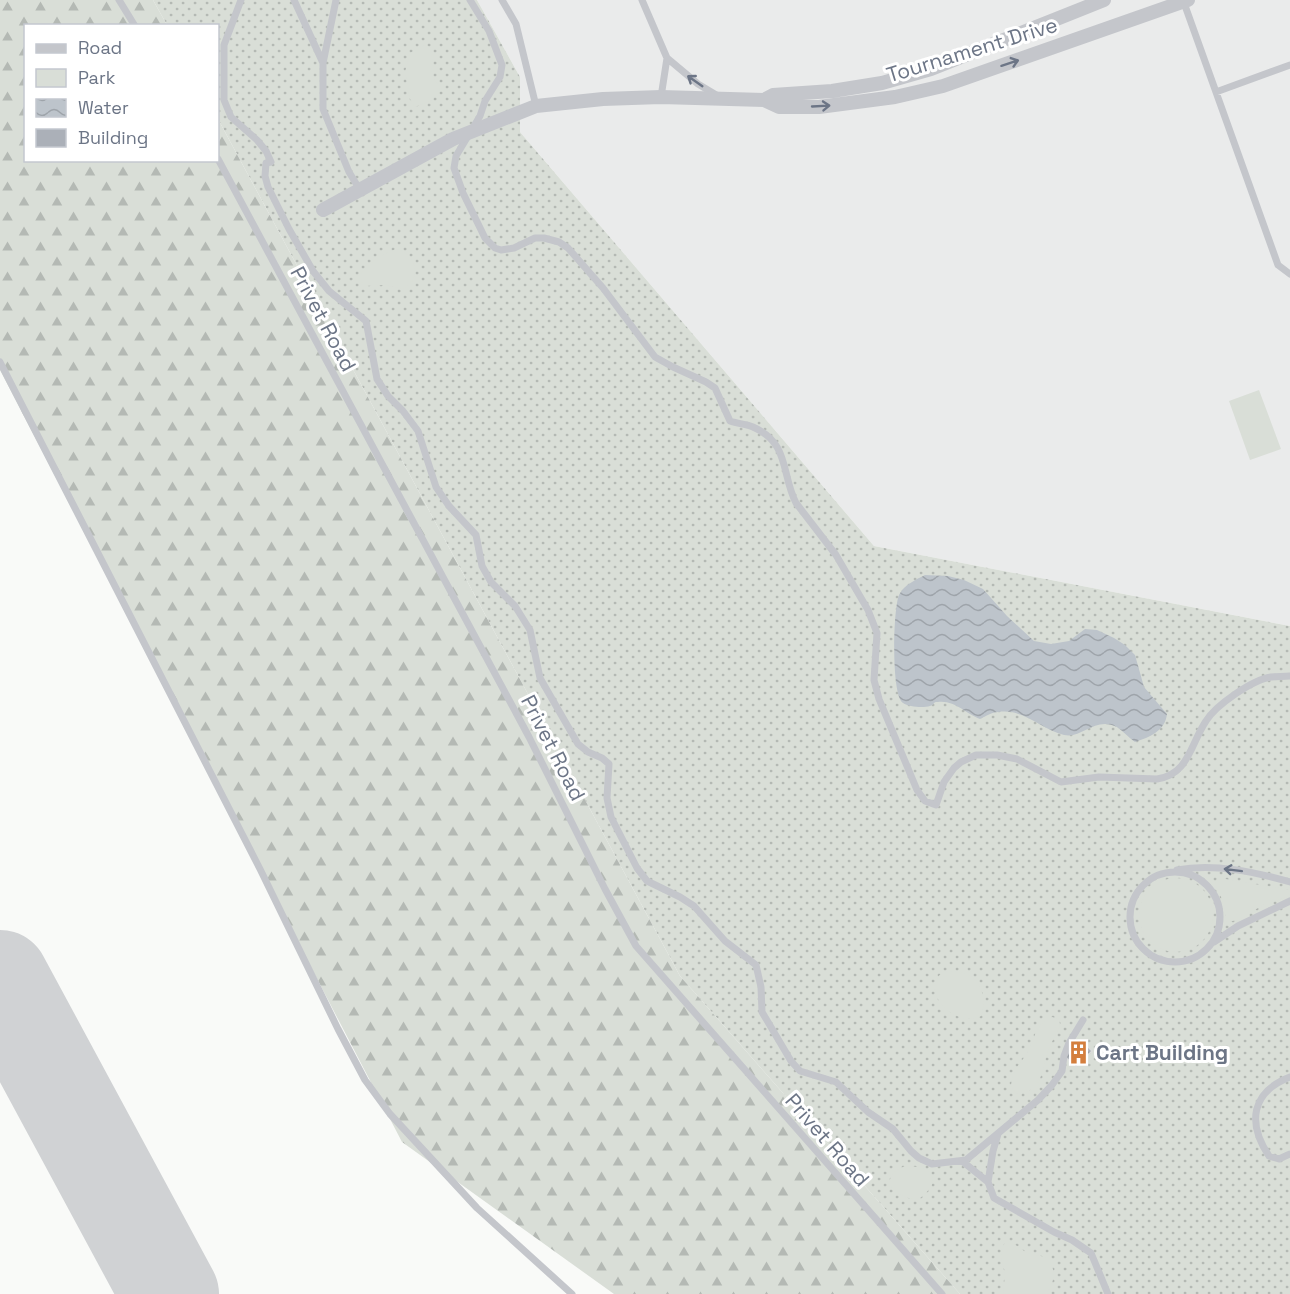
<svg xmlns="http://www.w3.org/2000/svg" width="1290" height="1294" font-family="'Space Grotesk',sans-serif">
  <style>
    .built { fill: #eaebeb }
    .grass { fill: url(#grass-dots) }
    .forest { fill: url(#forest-firs) }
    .green { fill: #d9ded7 }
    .water { fill: url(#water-waves) }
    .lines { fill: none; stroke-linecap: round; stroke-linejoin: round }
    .runway { stroke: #d0d2d4; stroke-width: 98 }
    .building { fill: url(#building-cross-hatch); stroke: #dbdcda; stroke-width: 1.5 }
    .lane { stroke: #c4c6cb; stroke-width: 7 }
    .street { stroke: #c4c6cb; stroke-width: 14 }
    .oneway { stroke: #6c7586 }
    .labels { text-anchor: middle; stroke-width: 6; stroke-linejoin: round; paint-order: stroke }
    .street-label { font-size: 21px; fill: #6c7586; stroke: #fff }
    .poi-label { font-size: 21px; font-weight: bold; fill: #6c7586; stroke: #fff; text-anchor: start }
  </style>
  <defs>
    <pattern id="grass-dots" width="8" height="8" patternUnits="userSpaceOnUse" patternTransform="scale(1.5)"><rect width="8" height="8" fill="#d9ded7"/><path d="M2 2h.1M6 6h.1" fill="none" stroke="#b4b9b4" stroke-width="1.8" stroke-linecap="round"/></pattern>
    <pattern id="forest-firs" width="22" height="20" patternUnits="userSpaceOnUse" patternTransform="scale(1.5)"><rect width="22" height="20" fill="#d9ded7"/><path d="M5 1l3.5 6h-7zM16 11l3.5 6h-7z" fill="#b4b9b4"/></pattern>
    <pattern id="water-waves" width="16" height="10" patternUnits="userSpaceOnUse" patternTransform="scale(1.5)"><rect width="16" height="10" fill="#bdc4cb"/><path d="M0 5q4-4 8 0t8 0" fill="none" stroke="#9ea4aa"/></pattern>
    <pattern id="building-cross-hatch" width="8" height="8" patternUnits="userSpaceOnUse" patternTransform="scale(1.5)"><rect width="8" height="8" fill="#abb0b8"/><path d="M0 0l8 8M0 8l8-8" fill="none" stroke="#8f949b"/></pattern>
  </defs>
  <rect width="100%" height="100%" fill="#f9faf8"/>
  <path class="built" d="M477,0h813v626l-416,-80 -354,-414v-55z"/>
  <path class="grass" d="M153,0h324l43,77v55l354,414 416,80v668h-330l-280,-318 -462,-857v-93l-51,-1z"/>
  <path class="forest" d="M0,0h153l14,25 -141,1v134h192v-41l462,857 280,318h-346l-212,-152 -402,-772z"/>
  <path class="green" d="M425,45l4,2c7,10 1,15 3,25 1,7 7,12 8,19l-8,9 -17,7 -5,-8 -5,-27 5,-19z
    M397,249c20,5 26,32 5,40l-17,-4 -20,1 -6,-7c2,-12 27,-28 38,-30z
    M1259,390l22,59 -31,11 -21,-59z
    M1139 915a37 37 0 1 1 74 0a37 37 0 1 1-74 0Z
    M1220,878l70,12v6l-27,9 -25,15 -11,2 -6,-25 -6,-11 1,-6z
    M943,972c20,-3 37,3 40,25 0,7 1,12 -2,19 -26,13 -63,-25 -38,-44z
    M1052,1017l7,2 1,5c-2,10 -9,17 -12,27 -8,19 -3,41 -32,43l-5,-9c3,-20 12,-22 19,-38 7,-15 5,-21 22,-30z
    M905,1166c28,0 39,14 14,33 -24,1 -44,-21 -14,-33z
    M1005,1243c11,-1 13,5 21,9 6,3 13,3 18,5 14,7 11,29 1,37h-42c0,-7 2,-14 2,-21 -2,-11 -8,-21 0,-30z"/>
  <path class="water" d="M925,575l23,1 16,4 19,9 24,27 27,25 17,3 18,-3 16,-12 12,1 17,8 11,7 10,10 9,32 23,27c-2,17 -17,23 -32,28 -6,-4 -12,-11 -18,-15 -22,-11 -35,12 -53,8 -23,-6 -41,-27 -66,-23 -6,0 -12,4 -18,7 -14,-5 -25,-19 -42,-17 -6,0 -2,2 -8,4 -7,2 -21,1 -27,-3 -12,-7 -10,-94 -4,-108 5,-10 16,-15 26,-20z"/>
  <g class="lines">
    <path class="runway" d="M0,979l170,315"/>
  </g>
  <path class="building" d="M1081,1040l11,11 -16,16 -12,-11z"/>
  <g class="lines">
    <path class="lane" d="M119,0l16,26
      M241,0l-17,45v55l7,17 26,23 9,11 5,11 -5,1 -1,13 3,11 21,42 24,42 16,20 37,30 11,58 11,17 15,15 15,20 18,56 13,19 27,29 6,31 9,16 24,24 15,24 10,48 38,66 10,8 14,6 7,6 -2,34 4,19 26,51 10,13 33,16 14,9 31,35 31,24 5,22 1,25 29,49 9,10 36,11 32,30 25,17 18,22 8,7 13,6 34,-4 72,-60 14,-15 10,-14 2,-15 5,-13 14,-23
      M294,0l29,63
      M336,0l-13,63v46l26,63 11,18
      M470,0l19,31 13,34 -2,12 -15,24 -5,15 -24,40 -2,12 9,25 22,45 10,10 6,2 13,-2 21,-10h9l15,4 9,6 35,40 52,69 18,10 33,15 9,6 15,33c8,3 16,3 23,6 37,16 28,47 43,76l40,52 32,55 9,23 -3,47 5,19 38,91 8,11 11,4 8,-23 10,-14 7,-6 15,-7h21l20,4 44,23 38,-5 58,2c32,-5 33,-34 49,-58 10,-16 46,-41 65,-44 6,-1 13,0 19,-1
      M502,0l14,24 20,82
      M642,0l25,58 31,26 20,12
      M1183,0l95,265 12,9
      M1216,92l74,-27
      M661,97l6,-39
      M218,159l311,578 76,152 31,57 306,348
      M0,362l260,507 78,160 27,51 25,34 87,94 95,86
      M1177,870c37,-7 78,2 113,12
      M1130 917a45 45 0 1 1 90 0a45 45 0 1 1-90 0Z
      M1214,942l24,-16 52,-25
      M1290,1077c-39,15 -43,46 -21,79l10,3 11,-5
      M998,1134l-5,17 -5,31 6,16 60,34 18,8 19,13 17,41
      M962,1161l26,21"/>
    <path class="street" d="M764,100l9,-5 59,-4 50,-8 49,-14 173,-69
      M323,210l130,-71 83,-33 67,-7 58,-2 103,3 15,7h40l76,-10 48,-11 245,-86"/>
  </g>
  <defs><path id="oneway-shaft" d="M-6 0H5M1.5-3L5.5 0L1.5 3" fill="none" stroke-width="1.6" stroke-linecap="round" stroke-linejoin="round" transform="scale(1.5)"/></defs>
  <g class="oneway">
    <use href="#oneway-shaft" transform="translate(1010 63) rotate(-18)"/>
    <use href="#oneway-shaft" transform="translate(695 81) rotate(-145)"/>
    <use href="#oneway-shaft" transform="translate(821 106) rotate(-3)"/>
    <use href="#oneway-shaft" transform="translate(1233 870) rotate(-173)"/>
  </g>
  <defs>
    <symbol id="building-bare" viewBox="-9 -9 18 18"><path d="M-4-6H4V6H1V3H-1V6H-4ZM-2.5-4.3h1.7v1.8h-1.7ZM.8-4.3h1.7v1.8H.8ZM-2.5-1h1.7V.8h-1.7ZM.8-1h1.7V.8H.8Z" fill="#d47e3d" stroke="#fff" stroke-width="2.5" paint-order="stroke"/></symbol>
  </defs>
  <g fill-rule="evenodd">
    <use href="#building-bare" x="1062" y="1036" width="33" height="33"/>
  </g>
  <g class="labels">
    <g class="street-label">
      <text transform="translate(972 50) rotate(-17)" y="7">Tournament Drive</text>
      <text transform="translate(323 319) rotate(62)" y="7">Privet Road</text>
      <text transform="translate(553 748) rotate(63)" y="7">Privet Road</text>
      <text transform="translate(827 1140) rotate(49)" y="7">Privet Road</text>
    </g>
    <g class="poi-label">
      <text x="1096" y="1060">Cart Building</text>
    </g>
  </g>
  <rect x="24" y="24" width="195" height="138" fill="#ffffff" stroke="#c4c8cf" stroke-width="1.5"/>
  <rect x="36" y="44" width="30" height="9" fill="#c4c6cb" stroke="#c4c8cf" stroke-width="1.5"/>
  <text x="78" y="54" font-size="18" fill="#6c7586">Road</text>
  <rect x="36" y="69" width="30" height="18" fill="#d9ded7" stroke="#c4c8cf" stroke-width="1.5"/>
  <text x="78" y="84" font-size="18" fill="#6c7586">Park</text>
  <rect x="36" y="99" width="30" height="18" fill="url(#water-waves)" stroke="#c4c8cf" stroke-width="1.5"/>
  <text x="78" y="114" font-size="18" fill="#6c7586">Water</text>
  <rect x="36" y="129" width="30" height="18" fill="#abb0b8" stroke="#c4c8cf" stroke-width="1.5"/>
  <text x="78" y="144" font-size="18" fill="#6c7586">Building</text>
</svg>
